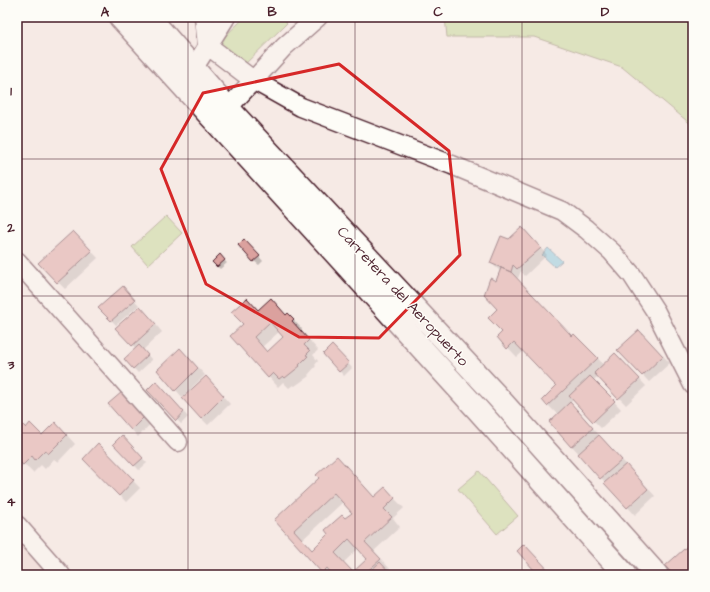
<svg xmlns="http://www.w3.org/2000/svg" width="710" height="592" font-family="'Architects Daughter',sans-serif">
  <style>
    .built { fill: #eed4d0 }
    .green { fill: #bed990; stroke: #847c5e }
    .water { fill: #80cae1; stroke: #6a8698 }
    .shadow { fill: #0003; fill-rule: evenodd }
    .building { fill: #dba19e; stroke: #4a1f2b; fill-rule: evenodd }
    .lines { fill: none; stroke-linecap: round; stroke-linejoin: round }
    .minor-casing { stroke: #4a1f2b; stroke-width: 21 }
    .major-casing { stroke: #4a1f2b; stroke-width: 25 }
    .minor { stroke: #fdfcf7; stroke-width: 18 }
    .major { stroke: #fdfcf7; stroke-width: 22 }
    .marked { fill: none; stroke: #d62828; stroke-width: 3; stroke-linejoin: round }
    .grid { fill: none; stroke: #4a1f2b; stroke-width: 1; stroke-opacity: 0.55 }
    .labels { text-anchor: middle; stroke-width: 3; stroke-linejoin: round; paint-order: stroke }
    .street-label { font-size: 15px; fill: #4a1f2b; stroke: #fdfcf7 }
    .neatline { fill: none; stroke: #4a1f2b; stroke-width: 1.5 }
    .grid-label { font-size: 13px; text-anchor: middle; font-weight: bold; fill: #4a1f2b }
  </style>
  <rect width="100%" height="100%" fill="#f6eae5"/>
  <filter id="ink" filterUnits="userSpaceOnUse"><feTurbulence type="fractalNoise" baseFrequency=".025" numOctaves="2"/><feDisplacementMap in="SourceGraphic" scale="8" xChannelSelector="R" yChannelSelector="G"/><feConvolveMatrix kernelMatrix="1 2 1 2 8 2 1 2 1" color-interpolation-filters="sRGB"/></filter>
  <g filter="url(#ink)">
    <path class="built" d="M17,534l36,41h-36z"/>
    <path class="green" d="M245,17h37l5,6 -49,48 -24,-24z
      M445,17h248v109l-71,-59 -88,-30h-87z
      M166,216l16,17 -34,32 -16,-18z
      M479,471l39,45 -21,18 -39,-45z"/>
    <path class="water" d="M548,248l14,13 -7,6 -13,-12z"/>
    <path class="shadow" d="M529,235l18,20 -22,21 -4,-5 -3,7 -3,-1 57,61 12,6 20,21 18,-4 24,25 -20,19 -28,-29 -4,4 27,29 -20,19 -28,-28 -3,3 85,93 -20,19 -63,-69 -14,-31 -15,-15 15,-14 -34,-35 -7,6 -19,-20 5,-5 -4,-23 -2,-27 3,-11 -9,-8 18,-22z
      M80,239l18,19 -33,31 -7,-7z
      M249,245l14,16 -4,4 -5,-4z
      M220,256l7,7 -7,6 -7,-7z
      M127,292l12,13 -23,20 -16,-17z
      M258,311l29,5 1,-2 14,15 -1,2 17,19 -5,5 5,6 -3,4 1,1 -8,9 1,1 -14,10 -2,-1 -4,3 -6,-6 -5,5 -47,-51zM280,331l5,6 -18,16 -5,-6z
      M147,314l15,18 -19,18 9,10 -14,13 -13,-14 11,-10 -3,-4z
      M639,331l31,32 -21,19 -30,-32z
      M337,351l15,17 -8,8 -20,-22z
      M187,356l18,19 -23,22 -6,-7z
      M213,385l17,19 -22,21 -7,-7z
      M160,387l28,30 -7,7 -33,-34z
      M110,404l46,14 -18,19z
      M17,420l9,10 16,6 23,-3 10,11 -17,18 -4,-3 -9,10 -4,-4 -8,8 -9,-9 -7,8z
      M127,441l20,22 -8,7 -24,-26z
      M105,452l35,36 -14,14 -42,-43z
      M321,478l54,20h19l10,10 -11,10 7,9 -26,24 16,18 -3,2 4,4h-65l-51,-55zM343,502l10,11 -41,38 -10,-11zM359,548l10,11 -16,15 -10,-11z"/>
    <path class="building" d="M522,227l19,21 -24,21 -4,-4 -2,7 -21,-9 11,-27 8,3z
      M73,231l19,20 -35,32 -19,-20z
      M244,239l16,17 -7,6 -15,-17z
      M220,254l5,6 -8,7 -5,-5z
      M501,268l10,4 61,64 2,-2 24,24 -51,48 -5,-6 14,-14 -42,-44 -7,7 -10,-12 5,-5 -14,-14 9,-9 -13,-14 6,-17 6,3z
      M123,286l12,14 -24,21 -13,-13z
      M247,298l11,12 13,-12 15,17 2,-2 6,6 -2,2 17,19 -5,5 6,6 -4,4 2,1 -9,9 1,1 -15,12 -2,-2 -4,3 -6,-6 -5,5 -38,-42 13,-12 -12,-12zM270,322l13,15 -16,15 -13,-15z
      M140,306l16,18 -24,22 -17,-18z
      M639,330l24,26 -21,20 -25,-26z
      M139,345l9,10 -15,14 -9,-10z
      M332,345l17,18 -10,9 -16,-18z
      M180,348l18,20 -23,23 -18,-21z
      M615,353l25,26 -22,20 -24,-26z
      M206,376l18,20 -23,23 -19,-21z
      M590,376l25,25 -22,21 -24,-26z
      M156,381l28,31 -8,9 -29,-31z
      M129,386l21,25 -19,19 -23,-26z
      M570,402l23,26 -22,19 -22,-25z
      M17,419l9,9 4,-5 12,12 13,-13 12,13 -19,19 -3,-4 -10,10 -3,-4 -9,9 -6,-6z
      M122,435l21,23 -9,8 -21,-22z
      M599,435l23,25 -22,19 -22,-25z
      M98,443l36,37 -15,16 -36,-37z
      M337,456l37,41 11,-10 10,11 -11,11 8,8 -27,25 16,17 -18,16h-30l-6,-7 -5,5 -48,-53 45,-42 -3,-3zM334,493l18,20 -7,5 -3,-3 -17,15 3,4 -16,16 -18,-20zM349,539l18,20 -14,13 -18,-19z
      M626,464l22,25 -21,19 -23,-25z
      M693,541v34h-19l-9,-9z
      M524,544l29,31h-25l6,-5 -17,-19z
      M380,562l12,13h-26z"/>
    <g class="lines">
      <defs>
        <path id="minor" d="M204,17l3,28 46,35 48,27 151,58 110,46 24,18 26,23 20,23 24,37 37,73
          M193,69l33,-52
          M228,108l56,-61 34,-30
          M17,261l161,181
          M17,525l44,50"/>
        <path id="major" d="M120,17l358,393 147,165
          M149,17l79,91 267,286 162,181"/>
      </defs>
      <use href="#minor" class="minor-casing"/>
      <use href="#major" class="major-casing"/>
      <use href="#minor" class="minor"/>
      <use href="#major" class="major"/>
    </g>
  </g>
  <path d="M0 0H710V592H0ZM339,64l110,87 11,104 -81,83 -80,-1 -93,-53 -45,-115 42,-76z" fill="#f6eae5" fill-opacity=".55" fill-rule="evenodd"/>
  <path class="marked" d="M339,64l110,87 11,104 -81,83 -80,-1 -93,-53 -45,-115 42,-76z"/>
  <path class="grid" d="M188,17v558M355,17v558M522,17v558M17,159h676M17,296h676M17,433h676"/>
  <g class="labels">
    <g class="street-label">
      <text transform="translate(403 296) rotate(47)" y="5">Carretera del Aeropuerto</text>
    </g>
  </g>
  <rect width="710" height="592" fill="none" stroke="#fdfcf7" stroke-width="44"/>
  <rect x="22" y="22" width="666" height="548" class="neatline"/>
  <g class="grid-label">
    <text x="105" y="16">A</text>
    <text x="272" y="16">B</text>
    <text x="438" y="16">C</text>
    <text x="605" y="16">D</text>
    <text x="11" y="95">1</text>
    <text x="11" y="232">2</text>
    <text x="11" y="369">3</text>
    <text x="11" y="506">4</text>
  </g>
</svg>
